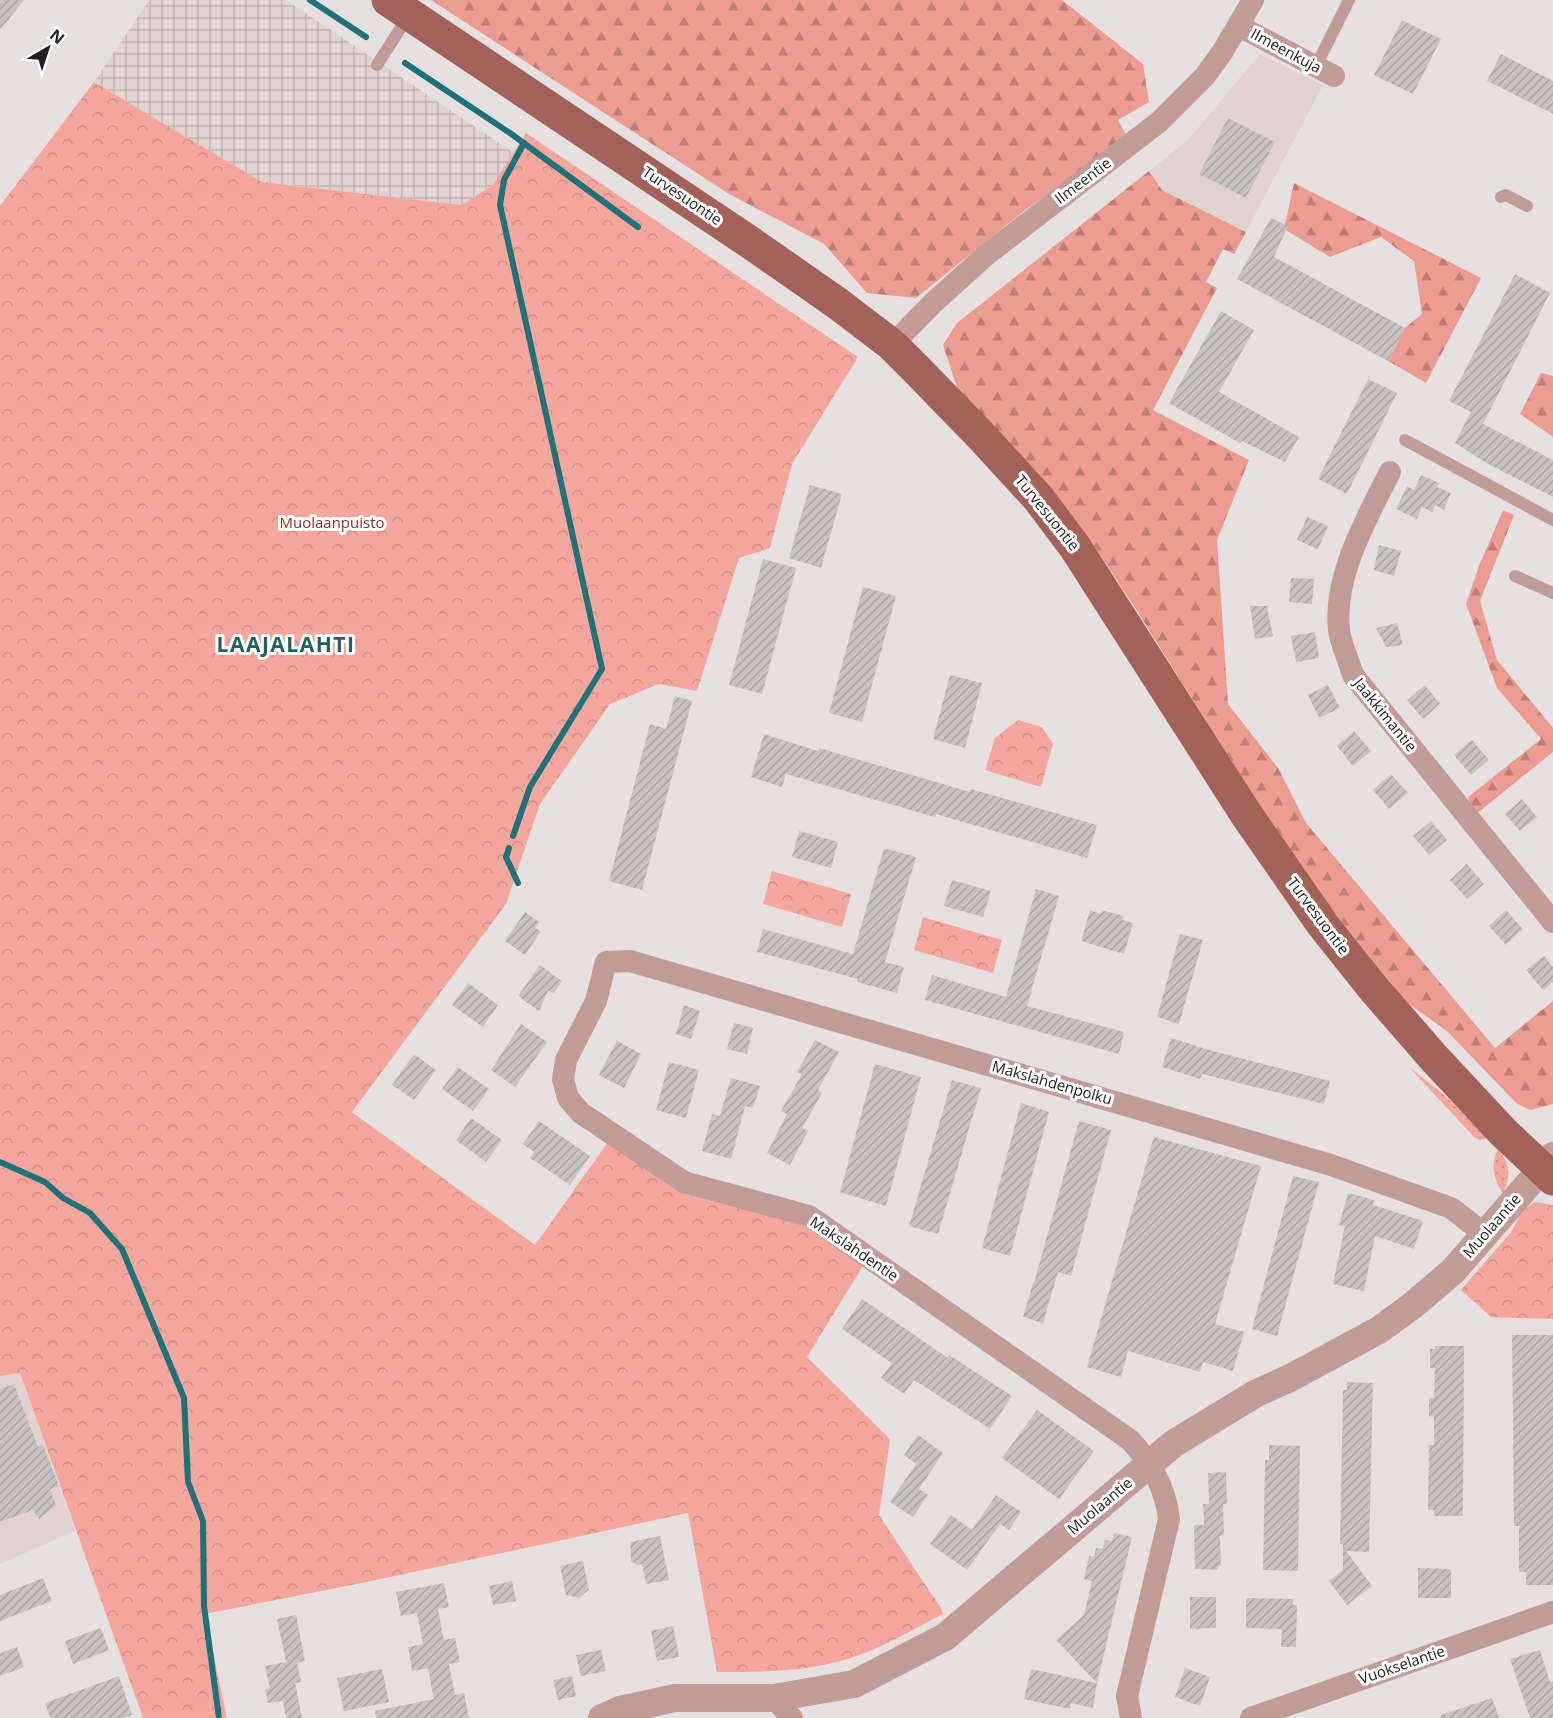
<svg xmlns="http://www.w3.org/2000/svg" width="1553" height="1718" font-family="'Open Sans',sans-serif">
  <style>
    .built { fill: #e1d3d1 }
    .industrial { fill: url(#industrial-grid) }
    .grass { fill: url(#grass-dots) }
    .forest { fill: url(#forest-firs) }
    .park { fill: url(#park-crowns) }
    .lines { fill: none; stroke-linecap: round; stroke-linejoin: round }
    .stream { stroke: #1e7378; stroke-width: 6 }
    .building { fill: url(#building-hatch) }
    .service { stroke: #c29d98; stroke-width: 12 }
    .minor { stroke: #c29d98; stroke-width: 22 }
    .tertiary { stroke: #c29d98; stroke-width: 28 }
    .primary { stroke: #a2625a; stroke-width: 33 }
    .labels { text-anchor: middle; stroke-width: 6; stroke-linejoin: round; paint-order: stroke }
    .street-label { font-size: 15px; fill: #222020; stroke: #fff }
    .park-label { font-size: 15px; fill: #8f3029; stroke: #fff }
    .district-label { font-size: 21px; font-weight: bold; letter-spacing: 1.5px; fill: #225d60; stroke: #fff }
  </style>
  <defs>
    <pattern id="industrial-grid" width="8" height="8" patternUnits="userSpaceOnUse" patternTransform="scale(1.5)"><rect width="8" height="8" fill="#e1d3d1"/><path d="M0 4h8M4 0v8" fill="none" stroke="#c1b5b3"/></pattern>
    <pattern id="grass-dots" width="8" height="8" patternUnits="userSpaceOnUse" patternTransform="scale(1.5)"><rect width="8" height="8" fill="#f5a79d"/><path d="M2 2h.1M6 6h.1" fill="none" stroke="#d28f87" stroke-width="1.8" stroke-linecap="round"/></pattern>
    <pattern id="forest-firs" width="22" height="20" patternUnits="userSpaceOnUse" patternTransform="scale(1.5)"><rect width="22" height="20" fill="#ed9c91"/><path d="M5 1l3.5 6h-7zM16 11l3.5 6h-7z" fill="#c07f76"/></pattern>
    <pattern id="park-crowns" width="20" height="18" patternUnits="userSpaceOnUse" patternTransform="scale(1.5)"><rect width="20" height="18" fill="#f5a79d"/><path d="M2 6a3 3 0 1 1 6 0M12 15a3 3 0 1 1 6 0" fill="none" stroke="#d28f87"/></pattern>
    <pattern id="building-hatch" width="6" height="6" patternUnits="userSpaceOnUse" patternTransform="scale(1.5)"><rect width="6" height="6" fill="#c8c3c2"/><path d="M-1 1l2-2M0 6l6-6M5 7l2-2" fill="none" stroke="#aca7a6"/></pattern>
  </defs>
  <rect width="100%" height="100%" fill="#e6e1e0"/>
  <path class="built" d="M1260,54l63,31 -77,147 -84,-42 -13,-19 39,-31z
    M20,1373l55,158 -75,33v-188z"/>
  <path class="industrial" d="M149,0h137l228,153 -22,33 -31,19 -199,-23 -168,-100z"/>
  <path class="grass" d="M1408,1066l35,28 45,44 -9,2 -5,-3z
    M1498,1150c13,13 13,28 5,43 -9,-12 -13,-29 -5,-43z"/>
  <path class="forest" d="M431,0h631l81,64 6,38 -31,18 9,17 -103,74 -108,87 -49,-5 -43,-49 -95,-50z
    M1149,171l13,19 84,42 -12,22 -11,-5 -17,33 11,6 -64,122 96,50 -32,80 11,164 50,64 28,55 189,225 58,-47v103l-23,6 -14,-7 -68,-71 -43,-31 -107,-134 -166,-264 -42,-63 -132,-150 -15,-45 14,-22z
    M1294,183l187,95 -55,105 -38,-22 17,-33 17,-14 -8,-53 -33,-24 -51,20 -46,-28z
    M1541,373l12,3v61l-33,-23z
    M1503,510l11,5 -34,86 17,59 56,68v24l-78,63 -7,-18 73,-58 -44,-51 -31,-84 13,-38z"/>
  <path class="park" d="M94,82l168,100 199,23 31,-19 34,-53 332,224 -66,107 -22,84 -31,10 -42,133 -38,-7 -49,20 -70,100 -34,100 -154,208 183,133 73,-103 193,82 62,42 -56,91 83,82 -11,76 62,93 2,6c-28,14 -55,31 -84,41 -45,17 -94,17 -142,17l-29,-159 -321,69 -162,32 22,104h-84l-123,-345 -20,3v-1170z
    M1018,720l24,7 11,17 -12,43 -56,-17 10,-32z
    M772,871l79,23 -9,33 -79,-23z
    M923,917l79,23 -9,33 -79,-23z
    M1535,1202l18,3v114l-62,-2 -30,-27 50,-58 12,-22z"/>
  <g class="lines">
    <path class="stream" d="M310,0l56,37
      M405,63l105,70 128,94
      M513,836l17,-49 72,-118 -102,-464 4,-25 20,-37
      M509,848l-3,9 12,26
      M0,1162l45,20 18,16 27,15 32,36 62,149 4,84 15,39 1,85 15,112"/>
  </g>
  <path class="building" d="M0,0h24l-24,30z
    M1402,20l39,19 -28,55 -39,-19z
    M1501,54l52,27v33l-66,-33z
    M1228,118l47,24 -29,56 -47,-24z
    M1271,218l17,8 -14,31 131,71 -17,33 -151,-82z
    M1515,274l35,19 -67,131 70,36v37l-63,-32 -35,-22 16,-31 -22,-11z
    M1221,311l33,19 -35,62 80,45 -14,25 -43,-21 -2,2 -71,-40z
    M1368,379l29,14 -50,101 -29,-15z
    M1421,475l18,8 -2,4 14,6 -7,17 -9,-5 -3,7 -10,-5 -5,12 -21,-10 11,-23 7,4z
    M810,485l32,9 -21,74 -32,-10z
    M1307,517l21,9 -10,23 -21,-9z
    M1379,545l22,6 -7,25 -20,-6z
    M763,559l33,9 -34,126 -33,-9z
    M1291,578l23,1 -2,25 -23,-2z
    M863,587l33,9 -34,126 -33,-9z
    M1250,606h17l6,30 -18,3z
    M1397,623l6,22 -17,2 -10,-19z
    M1315,632l4,26 -23,4 -5,-26z
    M950,675l32,8 -17,65 -32,-9z
    M1328,685l12,23 -21,10 -11,-23z
    M1425,685l15,19 -17,15 -16,-19z
    M675,696l17,5 -50,189 -33,-9 41,-157 16,5z
    M1354,731l17,20 -18,15 -16,-20z
    M764,734l54,17 1,-3 151,44 1,-3 126,36 -10,33 -151,-44 -1,3 -149,-43 -4,13 -31,-10z
    M1472,740l17,20 -18,15 -17,-20z
    M1391,774l17,19 -19,16 -16,-19z
    M1522,799l15,18 -17,14 -15,-17z
    M1431,821l16,19 -18,15 -16,-19z
    M799,831l39,11 -7,26 -39,-11z
    M884,848l32,9 -31,105 19,5 -7,26 -40,-11 1,-3 -101,-27 6,-23 90,25z
    M1467,864l17,20 -17,15 -17,-19z
    M952,880l39,11 -8,26 -39,-11z
    M1036,889l23,7 -32,110 97,26 -5,22 -194,-54 7,-25 74,22z
    M1090,910l11,4 1,-4 21,6 -1,4 11,3 -9,31 -43,-13z
    M1506,910l17,19 -17,16 -17,-19z
    M525,912l14,10 -4,6 6,3 -16,24 -20,-14z
    M1180,934l23,6 -24,84 -22,-7z
    M1544,956l9,11v15l-10,8 -17,-20z
    M540,965l22,16 -8,12 -6,-2 -9,20 -21,-15z
    M468,983l30,22 -15,22 -31,-22z
    M684,1005l16,6 -9,28 -15,-5z
    M734,1023l19,5 -6,26 -20,-5z
    M521,1024l26,18 -32,45 -24,-17z
    M1171,1038l38,12 121,31 -6,23 -122,-30 -2,5 -38,-12z
    M815,1040l24,12 -21,38 4,3 -20,35 6,3 -18,34 -23,-12 20,-39 -6,-3 21,-37 -5,-2z
    M617,1041l24,13 -17,34 -25,-13z
    M414,1054l22,16 -22,30 -22,-15z
    M669,1062l30,8 -13,48 -30,-8z
    M875,1064l46,13 -35,129 -46,-14z
    M458,1067l31,22 -16,22 -31,-22z
    M731,1078l29,8 -7,22 -8,-2 -14,53 -29,-8 10,-37 8,2z
    M952,1080l29,8 -43,146 -29,-8z
    M1021,1103l28,9 -39,144 -28,-8z
    M471,1118l31,22 -16,22 -30,-22z
    M539,1121l51,35 -20,29 -40,-27 4,-6 -11,-8z
    M1079,1121l32,9 -40,146 -13,-4 -15,51 -20,-6 10,-34h1z
    M1154,1137l107,29 -46,158 29,8 -11,39 -30,-9 -3,10 -72,-21 -7,26 -34,-10z
    M1293,1176l26,6 -42,154 -25,-7z
    M1348,1193l26,7 -1,5 50,16 -9,28 -39,-13 -11,55 -31,-7 12,-58 -6,-1z
    M862,1299l86,59 1,-3 63,41 -22,33 -76,-49 -10,14 -23,-16 11,-15 -50,-34z
    M1512,1335h41v250h-27v-13h-7v-46h-5z
    M1435,1346h29l-1,170h-29v-6h-6l1,-65h5v-28l-5,-1v-18h5l1,-30h-5v-19h5z
    M1347,1382l26,1 -4,169 -23,-1 26,35 -25,19 -18,-24 14,-11v-26h-3l3,-154h4z
    M14,1384l24,63 5,-2 16,41 -9,3 6,16 -17,14 -6,-9 -33,12v-133z
    M1037,1410l57,41 -35,48 -57,-41z
    M918,1435l25,18 -24,36 9,6 -15,22 -23,-15 26,-38 -12,-9z
    M1269,1445l31,1 -2,125 -35,-1 2,-110h4z
    M1226,1472l1,32h-4l1,31 -4,1 1,30h-3v4l-23,-1 -1,-44h10l-1,-21h6l-1,-31z
    M996,1495l25,17 -12,18 -9,-6 -33,46 -37,-26 21,-29 21,15z
    M1114,1533l18,4 -35,146 -41,-43 28,-25 8,-34 -8,-2 5,-23 5,1 2,-9 7,1 2,-9 7,1z
    M660,1536l9,44 -23,4 -4,-20 -5,1 -6,-4 -1,-19z
    M583,1561l6,29 -10,8 -13,-3 -6,-29z
    M1418,1568l33,1v29h-33z
    M43,1578l9,23 -52,20v-26z
    M512,1581l4,20 -23,4 -4,-19z
    M444,1583l5,24 -11,2 6,31 11,-2 5,24 -11,2 6,31 9,-2 5,25h-93l-1,-7 59,-12 -6,-31 -16,3 -4,-24 15,-3 -6,-31 -16,3 -5,-24z
    M1190,1597h26v31l-26,1z
    M1246,1598l47,1v6h4l-1,42h-15l1,-18 -36,-1z
    M296,1615l9,46 -8,2 4,19 -6,1 7,35h-16l-3,-17 -15,2 -3,-14 5,-1 -5,-22 21,-4 -9,-43z
    M673,1626l6,31 -22,4 -6,-30z
    M101,1628l8,22 -36,14 -8,-23z
    M17,1647l7,20 -24,9v-23z
    M601,1650l5,21 -25,5 -5,-21z
    M1540,1650l10,32 3,-1v37h-23l-20,-59z
    M1185,1668l25,9 -10,29 -25,-9z
    M382,1669l7,33 -45,9 -7,-33z
    M1031,1669l66,14 -4,25 -22,-5 -1,6 -46,-10z
    M119,1676l13,39 -9,3h-73l-5,-15z
    M572,1676l4,20 -18,4 -5,-20z
    M1492,1698l7,20h-58v-3z"/>
  <g class="lines">
    <path class="service" d="M377,65l32,-50
      M1316,66l33,-66
      M1501,197l5,-2 21,11
      M1405,440l148,80
      M1515,576l38,17"/>
    <path class="minor" d="M1239,26l95,50
      M892,345l41,-42 52,-47 174,-134 46,-46 18,-25 30,-51
      M1390,472c-23,46 -57,104 -51,158 2,15 10,31 14,45l200,247
      M774,1698l18,20
      M1131,1718l-4,-22 42,-177c-4,-32 -17,-55 -39,-79l-321,-224 -125,-34 -103,-69 -13,-15 -5,-19 3,-19 30,-59 10,-39 24,-1 701,204 120,43 35,27
      M1251,1718l302,-106"/>
    <path class="tertiary" d="M602,1718l18,-8 55,-12h99l80,-14 91,-47 228,-193 82,-50 37,-17 87,-47 33,-24 41,-35 100,-115"/>
    <path class="primary" d="M388,0l360,241 89,62 55,42 28,28 64,66 55,60 36,48 171,267 77,111 51,64 60,69 70,75 49,46"/>
  </g>
  <g class="labels">
    <g class="street-label">
      <text transform="translate(1286 51) rotate(28)" y="5">Ilmeenkuja</text>
      <text transform="translate(1083 181) rotate(-37)" y="5">Ilmeentie</text>
      <text transform="translate(682 196) rotate(34)" y="5">Turvesuontie</text>
      <text transform="translate(1047 513) rotate(51)" y="5">Turvesuontie</text>
      <text transform="translate(1385 715) rotate(51)" y="5">Jaakkimantie</text>
      <text transform="translate(1318 916) rotate(53)" y="5">Turvesuontie</text>
      <text transform="translate(1052 1083) rotate(16)" y="5">Makslahdenpolku</text>
      <text transform="translate(1492 1226) rotate(-49)" y="5">Muolaantie</text>
      <text transform="translate(854 1249) rotate(34)" y="5">Makslahdentie</text>
      <text transform="translate(1100 1506) rotate(-40)" y="5">Muolaantie</text>
      <text transform="translate(1402 1665) rotate(-19)" y="5">Vuokselantie</text>
    </g>
    <g class="park-label">
      <text x="332" y="528">Muolaanpuisto</text>
    </g>
    <g class="district-label">
      <text x="286" y="652">LAAJALAHTI</text>
    </g>
  </g>
  <g transform="translate(48 48) rotate(39)" stroke="#ffffff" stroke-width="4.5" paint-order="stroke">
  <path d="M0-4.5L10 22L0 15L-10 22Z" fill="#222020"/>
  <text y="-9" font-size="16" font-weight="bold" text-anchor="middle" fill="#222020">N</text>
  </g>
</svg>
